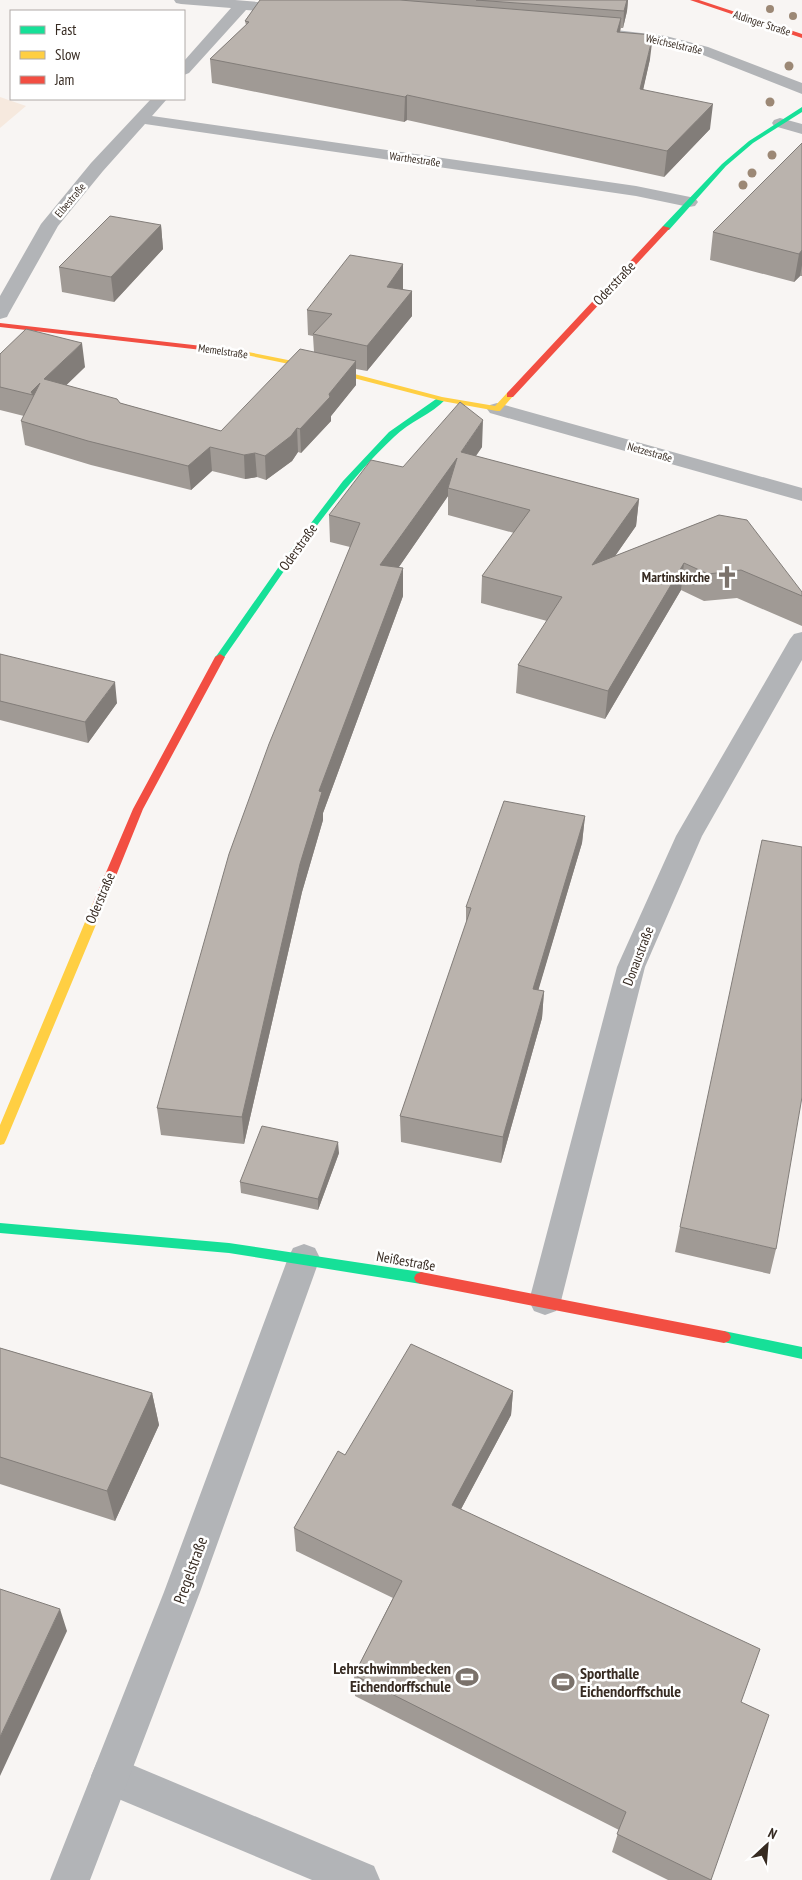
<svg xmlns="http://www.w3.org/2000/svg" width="802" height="1880" font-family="'PT Sans Narrow',sans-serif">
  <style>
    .green { fill: #f6e9de }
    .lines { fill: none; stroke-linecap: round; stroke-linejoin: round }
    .lane { fill: #b2b4b7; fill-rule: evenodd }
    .street { fill: #b2b4b7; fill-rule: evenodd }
    .fast { fill: #16e098; fill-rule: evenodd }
    .slow { fill: #ffcf43; fill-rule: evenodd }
    .jam { fill: #f24e42; fill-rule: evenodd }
    .tree { fill: #9c8875 }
    .wall { fill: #a09a95 }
    .shaded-wall { fill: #827d79 }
    .building { fill: #bab3ad; stroke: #827d79 }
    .labels { text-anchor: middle; stroke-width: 5; stroke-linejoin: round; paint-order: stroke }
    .far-street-label { font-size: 11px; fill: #372b22; stroke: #fff }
    .street-label { font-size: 14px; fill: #372b22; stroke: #fff }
    .poi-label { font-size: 14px; font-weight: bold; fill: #372b22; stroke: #fff; text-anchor: end }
    .near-street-label { font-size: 16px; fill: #372b22; stroke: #fff }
    .near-poi-label { font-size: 16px; font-weight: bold; fill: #372b22; stroke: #fff; text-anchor: end }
  </style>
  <rect width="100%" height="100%" fill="#f8f5f3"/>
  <path class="green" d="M0,97l26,9 -26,22z"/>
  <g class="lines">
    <path class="lane" d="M111,1756l263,110 6,14h-68l-215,-90 -6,-14 6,-14z"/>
    <path class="street" d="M174,0h61l57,5 5,1 2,3 -2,3 -5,1 -46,-3 -57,63 -5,2v-14l47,-53 -50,-4 -5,-1z
      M616,30l50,6 42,11 94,36v11l-104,-41 -32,-7 -55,-9 -2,-3 2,-3z
      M151,99h16l-15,17 484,70 59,12 3,4 -3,4 -6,1 -53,-11 -491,-72 -42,47 -45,55 -49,87 -2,4 -7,2v-23l41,-72 50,-61z
      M780,118l22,6v10l-28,-8 -2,-3 2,-3z
      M497,403l305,85v13l-312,-88 -3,-4 3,-4z
      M802,632v28l-100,176 -57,131 -84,334 -5,10 -11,4 -11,-4 -5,-10 88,-334 59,-131 114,-197 4,-5z
      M304,1244l11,4 5,10 -120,334 -110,288h-40l114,-288 124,-334 5,-10z"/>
    <path class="fast" d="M802,107v5l-49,31 -27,23 -57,64h-6v-4l59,-62 27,-23z
      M439,397l7,2c-14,15 -37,23 -52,38 -65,61 -119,149 -171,222h-6l-2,-2 2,-2 75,-107 51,-67 46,-49z
      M0,1223l229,20 192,29 5,2 2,4 -2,4 -5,2 -192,-31 -229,-20z
      M724,1331l78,16v12l-83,-18 -2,-4 2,-4z"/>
    <path class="slow" d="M243,351l100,20 99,26 53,9 12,-13 7,2 -14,16h-3l-55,-10 -100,-26 -96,-20h-3z
      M99,899l6,4 -99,237 -2,4 -4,1v-20l93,-222z"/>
    <path class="jam" d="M690,0h9l103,34v4z
      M663,226l7,2 -157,169h-6v-4z
      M0,323l246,28 4,2 -4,2 -246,-28z
      M220,654l5,3 -82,152 -38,94 -2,3h-8l-2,-3 40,-94 82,-152z
      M421,1272l303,59 5,2 2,4 -2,4 -5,2 -303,-59 -5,-2 -2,-4 2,-4z"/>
  </g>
  <g class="tree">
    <circle cx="770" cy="9" r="4"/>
    <circle cx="793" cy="16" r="4"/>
    <circle cx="789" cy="66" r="4.5"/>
    <circle cx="770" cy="102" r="4.5"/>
    <circle cx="772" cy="155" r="4.5"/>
    <circle cx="752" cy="173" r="4.5"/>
    <circle cx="743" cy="185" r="4.5"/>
  </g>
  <path class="wall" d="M260,0h368l-1,11 -4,17h-2l-1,5 30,26 -7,30 67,40 -46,48 -257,-57 -3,2 -192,-39 -2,-24 36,-34 -1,-4z
    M802,143v133h-2l-6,6 -84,-22 3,-28z
    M161,225l2,24 -49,53 -52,-10 -3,-25z
    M403,264v26l9,1v25l-45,55 -11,-2v16l-25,31v5l-30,32 -3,-1 -6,9 -26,19 -9,-3 -12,2 -33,-8 -21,19 -100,-25 -66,-20 -4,-24 3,-5 -24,-6v-56l85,13 -19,18 54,18 101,28 93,-79 -1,-16 -5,-1 -1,-25z
    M482,447l-6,9 163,43 -3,27 -21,30 104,-41 83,77v34l-65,-28 -33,3 -23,-11 -76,129 -89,-26 2,-28 29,-44 -66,-18 1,-27 32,-43 -66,-18v-19l-50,72 5,28 -80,217v7l-21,72 -58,252 -83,-9 -4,-27 193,-561 -20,-5 -1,-27 74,-48z
    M0,654l117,49 -29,40 -88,-23z
    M585,816l-3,27 -44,147 6,1 -2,27 -41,145 -100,-21 -1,-26 66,-192v-17z
    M339,1153l-21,57 -77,-17 -1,-11z
    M680,1227l96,22 -6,25 -95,-22z
    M0,1348l152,45 7,32 -44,96 -115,-37z
    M513,1391l-2,24 -50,94 280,193 -30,178h-43l-56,-28 7,-22 -264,-134 -1,-21 39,-77 -97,-47 -2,-23 51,-73z"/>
  <path class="shaded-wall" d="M627,0h1l-1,11 -4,17 1,-17z
    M621,18l-2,23 -2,-9z
    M653,35l-3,24 -12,54 2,-24z
    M407,95v25l-3,2 1,-25z
    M713,104l-3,25 -46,48 3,-26z
    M161,225l2,24 -49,53 -3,-25z
    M802,250v15l-2,11 -6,6 5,-28z
    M403,264v25l-16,23v-25z
    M412,291v25l-45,55v-25z
    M82,343l3,24 -37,36 -4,-24z
    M356,361v24l-25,31v5l-30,32 -1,-24z
    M40,383l-4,31 -3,-19 -2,-3z
    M483,420l-1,27 -22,31 1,-26z
    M297,428l1,24 -6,9 -26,19 -1,-24z
    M210,447l2,24 -21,19 -3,-24z
    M255,453l2,24 -12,2 -1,-24z
    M457,458l-9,30v8l-67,97 -1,-28z
    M639,499l-3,27 -46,66 2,-27z
    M684,563l-3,27 -76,129 3,-28z
    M403,568v28l-80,217v7l-21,72 -58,252 -2,-27 58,-253 19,-73z
    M115,682l2,21 -29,40 -3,-21z
    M585,816l-3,27 -51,172 2,-26z
    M544,991l-2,27 -41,145 2,-26z
    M338,1142l1,11 -21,57v-11z
    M513,1391l-2,24 -60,113 1,-23z
    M152,1393l7,32 -44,96 -8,-30z
    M60,1609l7,22 -67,145v-39z"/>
  <path class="building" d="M260,0h140l221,18 -4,14 36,3 -13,54 73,15 -46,47 -260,-56 -2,2 -195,-38 39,-37 -4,-1z
    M476,0h151l-3,11z
    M802,143v107l-3,4 -86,-22z
    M110,216l51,9 -50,52 -52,-10z
    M350,255l53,9 -16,23 25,4 -45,55 -54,-12 19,-20 -25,-4z
    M26,329l56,14 -38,36 73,20 3,4 101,28 79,-82 56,12 -27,33 1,3 -30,32 -3,-1 -6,8 -26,20 -10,-3 -11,2 -34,-8 -22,19 -100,-25 -67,-20 19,-38 -9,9 2,3 -33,-8v-33z
    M460,402l23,18 -22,32 178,47 -47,66 127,-50 28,5 55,72v4l-61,-26 -33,4 -24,-11 -76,128 -90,-26 44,-68 -80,-21 48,-66 -82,-22 9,-30 -77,107 23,3 -84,223 3,1 -22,72 -58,253 -85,-9 72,-254 40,-110 91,-221 -31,-8 42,-55 32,7z
    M0,654l115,28 -30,40 -85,-21z
    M504,801l81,15 -52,173 11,2 -41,146 -103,-21 71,-208 -5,-1z
    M762,840l40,7v250l-26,152 -96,-22z
    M262,1126l76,16 -20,57 -78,-17z
    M411,1344l102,47 -61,114 308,144 -19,53 28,13 -58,165 -94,-46 9,-22 -272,-137 48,-94 -108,-53 44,-77 7,4z
    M0,1348l152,45 -45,98 -107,-34z
    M0,1589l60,20 -60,128z"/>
  <defs>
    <symbol id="church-bare" viewBox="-9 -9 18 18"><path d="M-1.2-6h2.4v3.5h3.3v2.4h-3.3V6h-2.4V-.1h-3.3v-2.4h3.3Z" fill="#7b726b" stroke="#fff" stroke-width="2.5" paint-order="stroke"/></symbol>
    <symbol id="stadium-bare" viewBox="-9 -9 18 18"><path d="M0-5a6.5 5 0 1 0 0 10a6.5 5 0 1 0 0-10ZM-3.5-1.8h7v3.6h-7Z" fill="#7b726b" stroke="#fff" stroke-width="2.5" paint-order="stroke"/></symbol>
  </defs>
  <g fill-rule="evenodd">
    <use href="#church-bare" x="711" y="561" width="32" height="32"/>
    <use href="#stadium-bare" x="451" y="1661" width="32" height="32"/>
    <use href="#stadium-bare" x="547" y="1666" width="32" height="32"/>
  </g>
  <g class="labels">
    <g class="far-street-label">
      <text transform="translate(762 23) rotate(18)" y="4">Aldinger Straße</text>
      <text transform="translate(674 44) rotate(13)" y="4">Weichselstraße</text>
      <text transform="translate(415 159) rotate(8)" y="4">Warthestraße</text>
      <text transform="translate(70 200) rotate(-50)" y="4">Elbestraße</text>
      <text transform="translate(223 351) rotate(8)" y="4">Memelstraße</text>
      <text transform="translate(650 452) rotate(16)" y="4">Netzestraße</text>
    </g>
    <g class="street-label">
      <text transform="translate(614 283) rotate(-47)" y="5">Oderstraße</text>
      <text transform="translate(298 547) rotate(-54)" y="5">Oderstraße</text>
      <text transform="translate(100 898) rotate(-67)" y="5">Oderstraße</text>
      <text transform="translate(638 956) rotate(-69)" y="5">Donaustraße</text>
      <text transform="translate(406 1261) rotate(10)" y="5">Neißestraße</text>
    </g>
    <g class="poi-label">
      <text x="710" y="582">Martinskirche</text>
    </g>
    <g class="near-street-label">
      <text transform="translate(190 1570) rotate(-70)" y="6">Pregelstraße</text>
    </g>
    <g class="near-poi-label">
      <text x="451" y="1674">Lehrschwimmbecken<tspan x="451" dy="18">Eichendorffschule</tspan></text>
      <text x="580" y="1679" text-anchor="start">Sporthalle<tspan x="580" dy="18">Eichendorffschule</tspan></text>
    </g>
  </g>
  <rect x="10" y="10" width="175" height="90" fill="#ffffff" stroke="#afaaa7"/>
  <rect x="20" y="26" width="25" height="8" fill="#16e098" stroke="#afaaa7"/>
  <text x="55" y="35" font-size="15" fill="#372b22">Fast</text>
  <rect x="20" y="51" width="25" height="8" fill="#ffcf43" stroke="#afaaa7"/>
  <text x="55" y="60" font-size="15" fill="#372b22">Slow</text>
  <rect x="20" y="76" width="25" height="8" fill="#f24e42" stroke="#afaaa7"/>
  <text x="55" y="85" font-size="15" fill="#372b22">Jam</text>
  <g transform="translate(767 1845) rotate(26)" stroke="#ffffff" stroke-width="4" paint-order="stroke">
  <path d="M0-4L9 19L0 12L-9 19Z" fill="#372b22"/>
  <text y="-8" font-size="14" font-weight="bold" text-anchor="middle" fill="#372b22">N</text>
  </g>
</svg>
